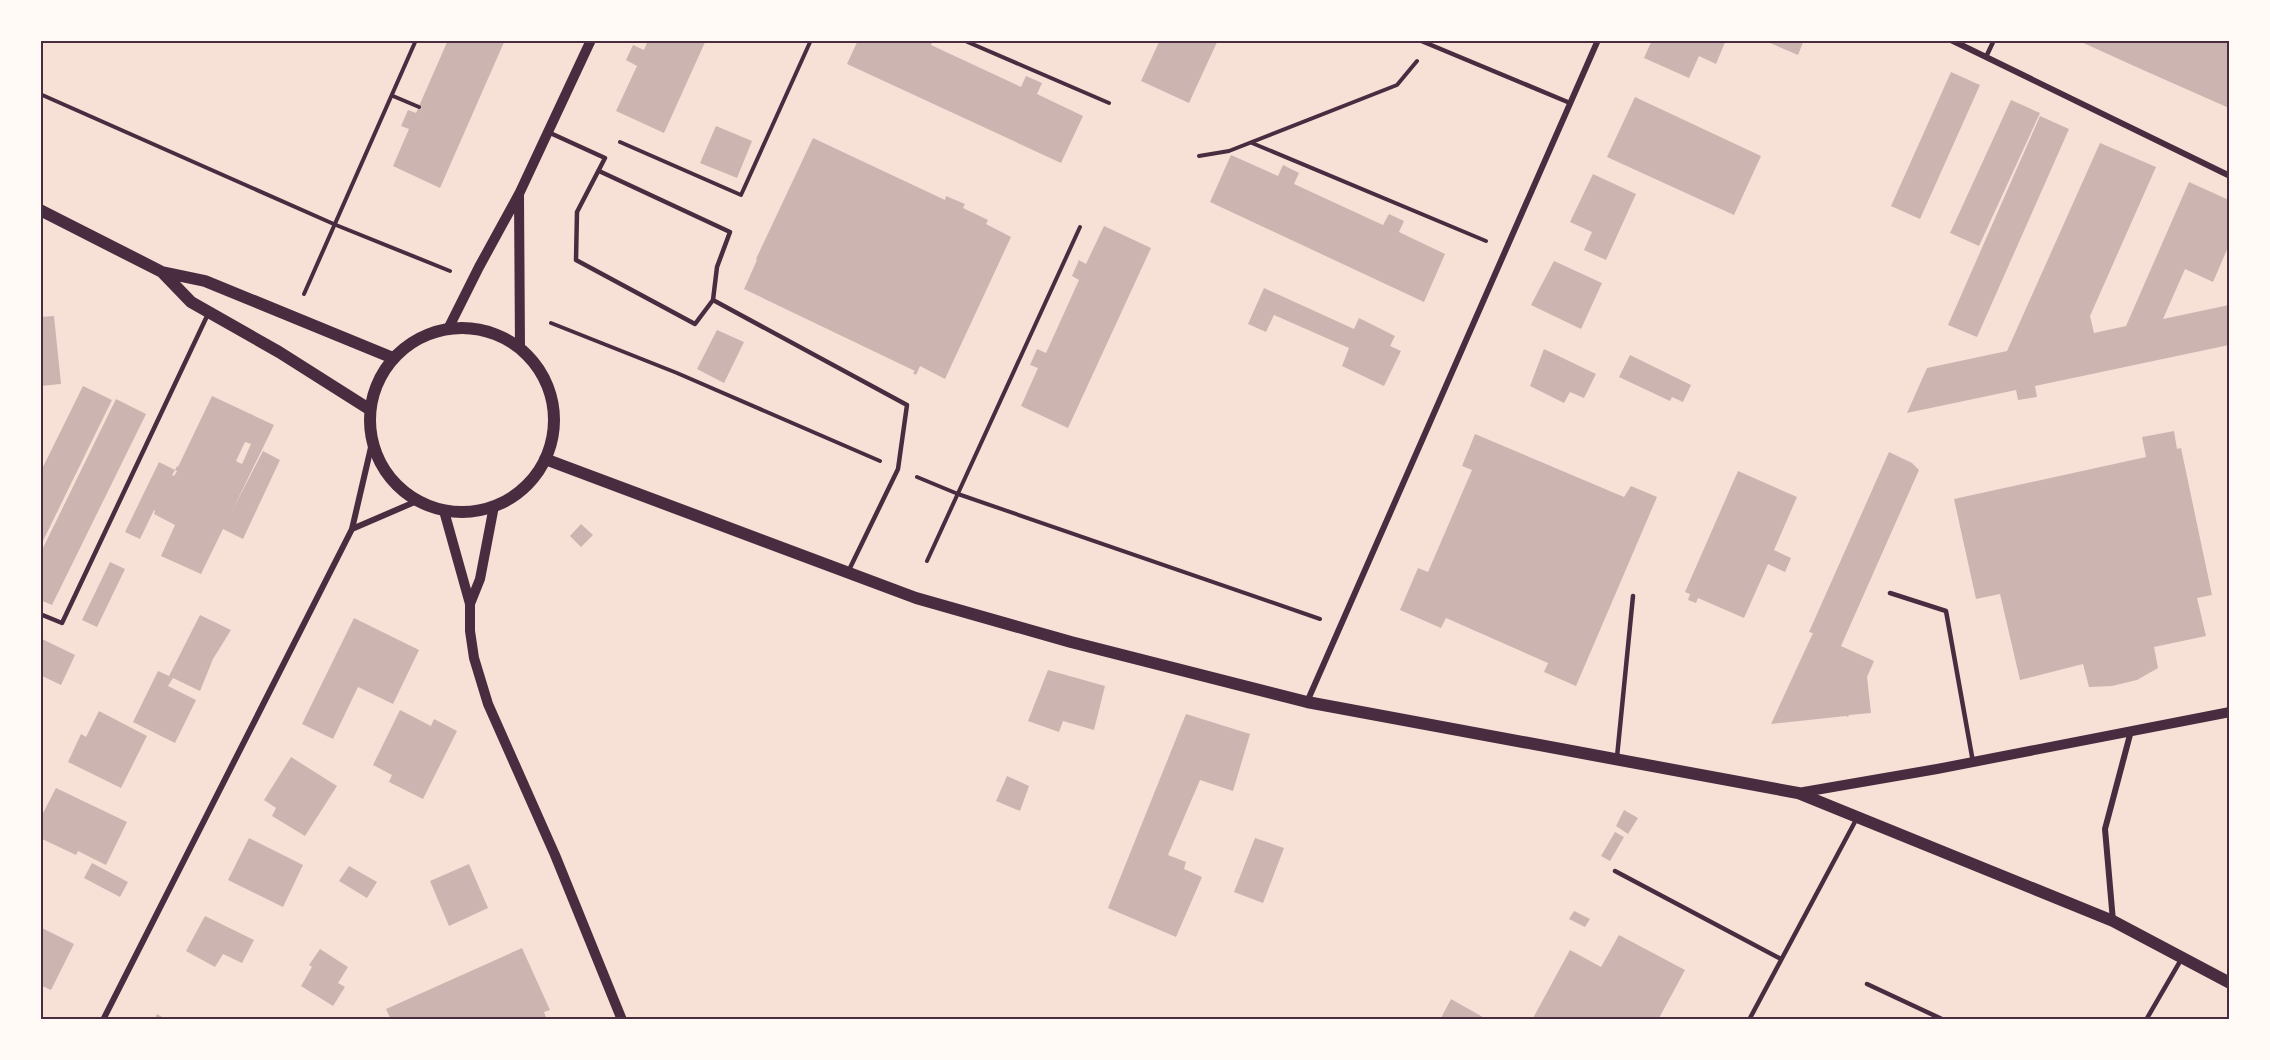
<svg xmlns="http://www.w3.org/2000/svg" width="2270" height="1060" font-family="'Roboto Serif',serif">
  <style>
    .building { fill: #ccb4b1; fill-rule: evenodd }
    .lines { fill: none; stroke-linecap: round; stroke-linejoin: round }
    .path { stroke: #4a2c40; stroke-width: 4 }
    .service { stroke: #4a2c40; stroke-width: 4.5 }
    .minor { stroke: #4a2c40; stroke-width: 6 }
    .tertiary { stroke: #4a2c40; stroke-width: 10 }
    .secondary { stroke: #4a2c40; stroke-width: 12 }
    .neatline { fill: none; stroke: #4a2c40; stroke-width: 2 }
  </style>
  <rect width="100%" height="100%" fill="#f7e1d7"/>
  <path class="building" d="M448,40h57l-65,148 -47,-22 16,-37 -8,-3 7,-16 8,3z
    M648,40h58l-42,93 -48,-22 21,-45 -11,-6 7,-15 11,5z
    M858,40h75l-2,5 90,42 5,-11 16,7 -5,11 46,22 -22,47 -214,-99z
    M1160,40h58l-29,63 -48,-22z
    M1652,40h74l-10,24 -17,-8 -10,22 -45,-20z
    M1771,40h33l-6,15 -28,-12z
    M2077,40h152v68l-95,-42z
    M1951,72l29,13 -60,134 -29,-13z
    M1635,97l126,59 -27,59 -127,-58z
    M2011,100l29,13 -61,133 -29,-13z
    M2040,116l29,13 -92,208 -29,-12z
    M716,126l36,15 -15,37 -37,-15z
    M813,138l132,62 1,-4 19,8 -2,4 25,12 -2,4 25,13 -66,142 -25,-13 -4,9 -3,-2 2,-2 -171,-82 13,-29 -1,-1z
    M2100,143l56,24 -66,149 4,17 32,-7 63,-144 40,18v45l-16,37 -28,-13 -22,50 66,-14v40l-194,41 2,11 -19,3 -2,-10 -109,23 20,-45 80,-17z
    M1231,155l47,21 5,-11 16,8 -5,11 89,41 6,-11 15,7 -5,11 46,22 -21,48 -214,-100z
    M1593,174l43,20 -30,66 -22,-10 8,-18 -22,-10z
    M1104,226l47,22 -83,180 -47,-22 17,-38 -8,-3 7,-16 9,4 33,-73 -7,-4 7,-16 7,4z
    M1554,261l48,22 -21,46 -50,-24z
    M1264,288l90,41 5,-11 36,18 -5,10 11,5 -17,35 -42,-20 7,-18 -75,-33 -8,17 -18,-8z
    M54,316l7,68 -21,2v-69z
    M717,330l27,12 -20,41 -27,-14z
    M1544,349l52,25 -12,24 -14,-6 -6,11 -34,-17z
    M1630,355l61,30 -8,17 -11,-5 -2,4 -51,-24z
    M83,386l29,14 -72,147v-74z
    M212,396l62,29 -42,86 31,-60 17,9 -37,79 -20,-10 -22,45 -40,-18 14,-31 -21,-11 1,-3 -1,-1 -14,29 -15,-7 34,-70 16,8 -3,5 2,1 3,-5 -2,-1 2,-4 1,1zM245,442l6,2 -9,20 -6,-3z
    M116,399l30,15 -94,191 -12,-5v-46z
    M2174,431l3,18 4,-1 31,147 -15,3 9,38 -52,11 4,21 -21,12 -25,6 -23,1 -6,-23 -63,16 -20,-86 -24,5 -22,-100 192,-42 -4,-20z
    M1475,434l149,63 7,-11 26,11 -81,189 -32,-14 4,-9 -102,-45 -5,10 -41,-18 18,-42 10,4 44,-102 -10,-4z
    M1889,452l23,11 7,7 -78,176 33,15 -7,16 4,36 -22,2 -1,2 -2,-1 -75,8 42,-91 -4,-1z
    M1738,471l59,26 -23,53 17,8 -6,14 -17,-8 -24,54 -46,-20 -2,5 -8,-3 2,-6 -5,-2z
    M581,524l12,11 -12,12 -11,-11z
    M110,562l15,7 -28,58 -15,-7z
    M200,615l31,15 -18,29 -13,32 -27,-13 -5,8 28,14 -21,43 -42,-21 25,-51 11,5z
    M354,618l65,32 -26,54 -35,-17 -25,52 -31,-15z
    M40,638l35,17 -14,30 -21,-10z
    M1048,670l57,16 -11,44 -31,-9 -4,11 -31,-11z
    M400,710l31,16 3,-7 23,12 -34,68 -34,-17 3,-7 -19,-10z
    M99,711l48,25 -26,52 -53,-26 13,-28 5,3z
    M1186,714l64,20 -17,57 -33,-11 -32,75 18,7 -2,7 18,8 -26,60 -68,-29z
    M291,757l46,29 -32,50 -33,-20 4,-8 -12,-8z
    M1007,776l22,10 -9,25 -24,-10z
    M56,788l71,34 -21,43 -28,-14 -2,4 -36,-17v-19z
    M1624,810l14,8 -10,16 -12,-8z
    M1615,832l9,5 -14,24 -9,-5z
    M249,838l54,27 -20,42 -55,-27z
    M1255,838l29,10 -21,55 -29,-11z
    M92,863l36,19 -8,15 -36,-19z
    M469,864l19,44 -39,18 -19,-45z
    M349,866l28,16 -10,16 -28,-17z
    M1574,911l16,8 -5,8 -16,-8z
    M205,916l49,24 -12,23 -19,-9 -8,13 -29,-16z
    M40,927l34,17 -23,46 -11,-5z
    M1619,935l66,35 -27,50h-126l38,-70 31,17z
    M522,948l28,62 -6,2 3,8h-156l-5,-11z
    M320,949l28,18 -10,16 7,4 -12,19 -32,-20 11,-19 -3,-2z
    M1451,999l37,21h-48z
    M157,1014l10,6h-13z"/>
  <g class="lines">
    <path class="path" d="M963,40l146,63
      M40,94l296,131 114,46
      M393,96l26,11
      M620,142l121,53 70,-155
      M1252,143l234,98
      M1199,156l30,-5 168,-66 20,-24
      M304,294l112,-254
      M551,323l126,50 203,88
      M917,477l41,17 362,125
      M927,561l153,-334"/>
    <path class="service" d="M1419,40l151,63
      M1986,57l8,-17
      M548,132l57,26 -28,54 -1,48 119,64 18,-24 194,105 -9,64 -49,101
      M599,171l131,61 -13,35 -4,33
      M1890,593l56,18 27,151
      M40,614l22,9 146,-309
      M1617,757l16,-161
      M1615,871l166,88
      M1867,984l77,36
      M1749,1020l108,-202
      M2146,1020l36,-62"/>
    <path class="minor" d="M1951,40l279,136
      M352,529l65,-28
      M1307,702l291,-662
      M2113,921l-8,-92 26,-98
      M103,1020l249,-491 20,-86"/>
    <path class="tertiary" d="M519,195l1,153
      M448,329l31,-62 40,-73 72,-154
      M444,511l26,93v27l4,27 14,46 67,151 67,165
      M470,604l10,-25 14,-73
      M1798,793l139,-24 293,-57"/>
    <path class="secondary" d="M40,210l122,62 43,9 188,77
      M163,273l28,29 88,50 90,57
      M370 420a92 92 0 1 1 184 0a92 92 0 1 1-184 0Z
      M545,459l371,139 155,44 236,60 491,91 315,128 117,62"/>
  </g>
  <rect width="2270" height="1060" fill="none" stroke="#fffaf5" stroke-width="84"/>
  <rect x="42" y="42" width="2186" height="976" class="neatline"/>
</svg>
